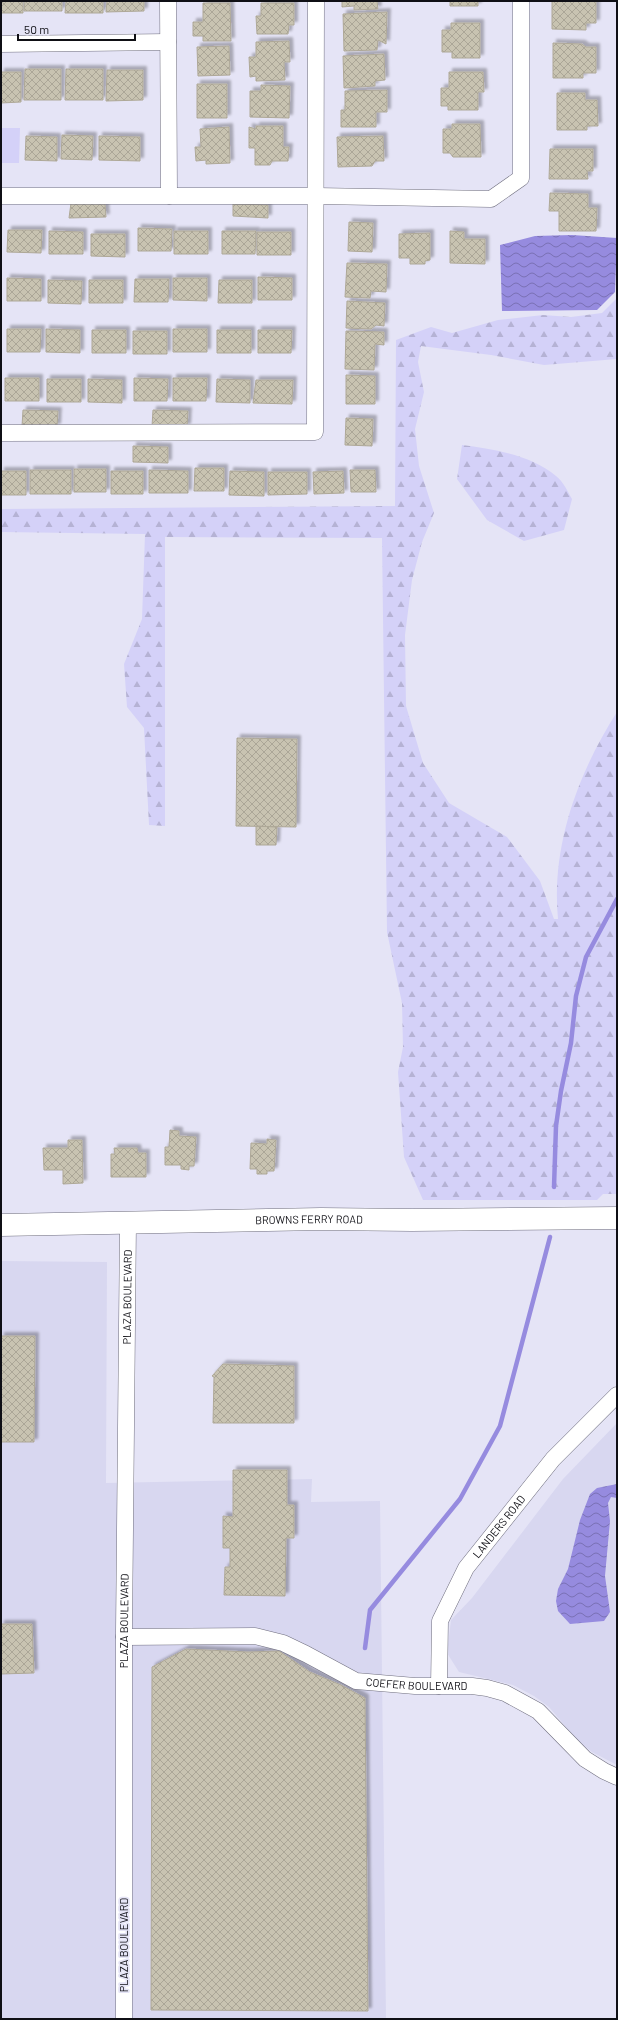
<svg xmlns="http://www.w3.org/2000/svg" width="618" height="2020" font-family="Barlow,sans-serif">
  <style>
    .built { fill: #d8d7f0 }
    .forest { fill: url(#forest-firs) }
    .green { fill: #d4d1f8 }
    .water { fill: url(#water-waves) }
    .lines { fill: none; stroke-linecap: round; stroke-linejoin: round }
    .stream { stroke: #968bdf; stroke-width: 4.5 }
    .building { fill: url(#building-cross-hatch); stroke: #aea897; filter: url(#shadow) }
    .street-casing { stroke: #6f6e7e; stroke-width: 17 }
    .secondary-casing { stroke: #6f6e7e; stroke-width: 23 }
    .street { stroke: #fff; stroke-width: 16 }
    .secondary { stroke: #fff; stroke-width: 22 }
    .labels { text-anchor: middle; stroke-width: 3.5; stroke-linejoin: round; paint-order: stroke }
    .street-label { font-size: 11px; fill: #0f0f15; stroke: #e5e4f6 }
  </style>
  <defs>
    <pattern id="forest-firs" width="22" height="20" patternUnits="userSpaceOnUse"><rect width="22" height="20" fill="#d4d1f8"/><path d="M5 1l3.5 6h-7zM16 11l3.5 6h-7z" fill="#b5b2d4"/></pattern>
    <pattern id="water-waves" width="16" height="10" patternUnits="userSpaceOnUse"><rect width="16" height="10" fill="#968bdf"/><path d="M0 5q4-4 8 0t8 0" fill="none" stroke="#7970b4"/></pattern>
    <pattern id="building-cross-hatch" width="8" height="8" patternUnits="userSpaceOnUse"><rect width="8" height="8" fill="#c8c3b1"/><path d="M0 0l8 8M0 8l8-8" fill="none" stroke="#aba697"/></pattern>
    <filter id="shadow"><feDropShadow dx="3.5" dy="-3.5" stdDeviation="1" flood-color="#0004"/></filter>
  </defs>
  <rect width="100%" height="100%" fill="#e5e4f6"/>
  <path class="built" d="M1,1261l106,1 -1,221 206,-4 -1,23 69,-1 6,518h-385z
    M617,1423v342l-25,-13 -14,-11 -29,-34 -15,-11 -21,-11 -54,-13 -12,-19 4,-33 21,-22 91,-119z"/>
  <path class="forest" d="M617,298v61l-73,6 -53,-10 -70,-9 -3,16 6,30 -9,37 4,37 15,47 -12,29 -10,38 -7,55 1,71 17,57 26,40 58,34 33,44 14,38h4c-7,-73 20,-146 59,-207v482h-14l-6,6h-174l-19,-43 -6,-85 5,-25 -1,-44 -15,-71 -5,-394 -217,-1v289l-16,-1 -5,-97 -17,-21 -3,-43 18,-45 3,-85 -144,-2v-23l394,-3 1,-166 35,-13 21,6 46,-13 45,-5 28,2 31,-4z
    M462,445c31,4 70,10 94,31 7,5 12,16 16,23l-8,31 -40,11 -37,-21 -30,-41z"/>
  <path class="green" d="M1,128h19l-1,35h-18z"/>
  <path class="water" d="M572,235l45,3 -2,54 -18,18 -95,1 -2,-66 35,-9z
    M617,1484v14l-6,-1 -3,6 2,18 -5,55 5,36 -6,9 -34,3 -12,-13 -2,-10 2,-12 10,-20 12,-49 10,-26 7,-6z"/>
  <g class="lines">
    <path class="stream" d="M554,1187l2,-61 5,-35 10,-48 5,-47 10,-39 31,-58
      M365,1648l5,-38 90,-111 40,-73 50,-189"/>
  </g>
  <path class="building" d="M1,1h22v12h-22z
    M25,1h37v10h-38z
    M66,1h37v12h-38z
    M107,1h37v10l-38,1z
    M342,1h35l1,8 -24,1v-4l-12,1z
    M450,1h28v5h-28z
    M552,1h44v22h-10v7l-34,-1z
    M203,3h27l1,38h-28v-5h-10v-14h10z
    M261,3h33v22h-5l-1,9h-31l-1,-18h5z
    M387,12l-1,32 -8,-4 -1,10 -33,1 -1,-37z
    M451,23h29v35h-28v-6h-10v-22h9z
    M289,41l1,21h-6l1,18 -29,1v-5l-6,1 -1,-20h7v-15z
    M553,43l29,1 4,3h10v26h-13v5h-30z
    M229,46l1,29 -32,1 -1,-29z
    M384,54l1,26 -10,1v5l-31,2 -1,-32z
    M25,69h36v31h-37z
    M66,69h37v31h-38z
    M107,70h36v30l-37,1z
    M1,72h20v30l-20,1z
    M449,72h34l1,20h-6v18h-30v-4h-7v-18h8z
    M197,84h30v34h-30z
    M261,85l29,1 -1,32 -39,-1v-26h11z
    M387,90v22h-11v15h-35v-17h4v-19z
    M557,93h28v7h12l1,26h-11v4h-30z
    M452,124h28l1,33h-28l-3,-4h-7v-24h9z
    M256,126h27v21h6l-1,14h-16l-2,4h-15v-17h-6v-21l7,2z
    M229,127l1,36 -24,1v-4l-10,1 -1,-14h6l-1,-18z
    M62,135l31,1 -1,24 -31,-1z
    M26,136l31,1v24l-32,-1z
    M99,136l41,1v24l-41,-1z
    M383,136l1,25h-9l-3,5 -34,1 -1,-30z
    M550,149h43v22h-6l1,8h-39z
    M550,193l38,1v14h9l-1,23h-37v-20h-10z
    M71,203l34,1 1,13 -37,1z
    M233,204l35,1v13l-35,-2z
    M349,222l24,1 -1,29 -24,-1z
    M138,228l34,1 -1,22h-33z
    M8,230h34l-1,23 -34,-1z
    M49,231l34,1v22h-34z
    M174,231h34v23h-34z
    M222,231h34l-1,23h-33z
    M450,231l14,1v7h21v25l-35,-1z
    M257,232h34v23h-34z
    M430,233v27l-5,1v3h-15v-6h-11v-24z
    M91,234h34v23l-34,-1z
    M347,263l40,1 -1,28 -15,-1 -1,7 -25,-1z
    M258,277l34,1v22h-34z
    M7,278l34,1v22h-34z
    M173,278h34v23l-34,-1z
    M135,279h34l-1,23h-34z
    M48,280l34,1 -1,23 -33,-1z
    M89,280h34v23h-34z
    M219,280h33v23h-34z
    M347,301l38,2 -1,23 -8,-1 -5,4 -25,-1z
    M7,329h34l-1,23h-33z
    M46,329l34,1v23l-34,-1z
    M173,329h34v23h-34z
    M92,330h34v23h-34z
    M217,330h34v23h-34z
    M258,330h34l-1,23h-33z
    M133,331h34v23h-34z
    M346,331l38,1v13l-9,-1 -1,26 -29,-1z
    M346,375l29,1v28h-29z
    M5,378h34v23h-34z
    M134,378l34,1 -1,22h-33z
    M173,378h34l-1,23h-33z
    M47,379h34v23h-34z
    M88,379l34,1v23l-34,-1z
    M217,379l33,1v23l-34,-1z
    M256,380h37l-1,24 -39,-1z
    M23,410l35,1 -1,16 -35,-1z
    M153,410l35,1 -1,16 -35,-1z
    M346,418l27,1 -1,27 -27,-1z
    M133,446l35,1v16l-35,-1z
    M195,468h29v23h-30z
    M74,469h32v23h-32z
    M30,470h41v24h-41z
    M149,470l39,1v22h-39z
    M350,470h25l1,22h-25z
    M1,471h25v24h-25z
    M111,471h32v23h-32z
    M230,471l34,1v24l-35,-1z
    M343,471l1,22 -30,1 -1,-22z
    M268,472h39v22l-39,1z
    M237,738l60,1 -1,88 -60,-1z
    M256,826l21,1 -1,18h-20z
    M170,1130l9,1v5l17,1 -2,29h-5v4l-8,-1v-4h-16v-18h4z
    M267,1139l9,1 -2,31h-7v3h-10v-5h-7l1,-26 16,1z
    M68,1140h14l1,43 -20,1v-14h-19l-1,-22h25z
    M114,1148h23l1,5h8v24h-35v-23h4z
    M1,1336h34l-1,106h-33z
    M223,1364l71,2v57h-81l1,-46 -2,-1z
    M233,1470h54v35h7v33h-8l-1,58 -61,-1 1,-28h5v-19h-7v-32l10,1z
    M1,1624h31l2,49 -33,1z
    M186,1649l62,3 31,-1 31,21 31,13 24,13 3,313 -217,-1 1,-343z"/>
  <g class="lines">
    <defs>
      <g id="street">
        <path d="M168,1l1,195"/>
        <path d="M1,44l167,-2"/>
        <path d="M1,196h316l174,3 30,-21v-177"/>
        <path d="M1,433l314,-1 1,-431"/>
        <path id="s1" d="M124,1637l131,-1 28,7 23,11 50,27 59,5h57l15,2 18,5 33,18 47,48 19,12 13,6"/>
        <path id="s2" d="M439,1686l1,-65 26,-53 87,-109 64,-64"/>
        <path id="s3" d="M124,2019v-387l4,-410"/>
      </g>
      <g id="secondary">
        <path id="s4" d="M1,1225l320,-6 91,1 205,-2"/>
      </g>
    </defs>
    <use href="#street" class="street-casing"/>
    <use href="#secondary" class="secondary-casing"/>
    <use href="#street" class="street"/>
    <use href="#secondary" class="secondary"/>
  </g>
  <g class="labels">
    <g class="street-label">
      <text dy="4" stroke="none"><textPath href="#s4" startOffset="308">BROWNS FERRY ROAD</textPath></text>
      <text dy="4" stroke="none"><textPath href="#s3" startOffset="722">PLAZA BOULEVARD</textPath></text>
      <text dy="4" stroke="none"><textPath href="#s2" startOffset="177">LANDERS ROAD</textPath></text>
      <text dy="4" stroke="none"><textPath href="#s3" startOffset="398">PLAZA BOULEVARD</textPath></text>
      <text dy="4" stroke="none"><textPath href="#s1" startOffset="303">COEFER BOULEVARD</textPath></text>
      <text transform="translate(124 1945) rotate(-90)" y="4">PLAZA BOULEVARD</text>
    </g>
  </g>
  <rect width="618" height="2020" fill="none" stroke="#0f0f15" stroke-width="4"/>
  <path d="M18 34v6h117v-6" fill="none" stroke="#0f0f15" stroke-width="2"/>
  <text x="24" y="34" font-size="12" fill="#0f0f15" stroke="#e5e4f6" stroke-width="3" paint-order="stroke">50 m</text>
</svg>
